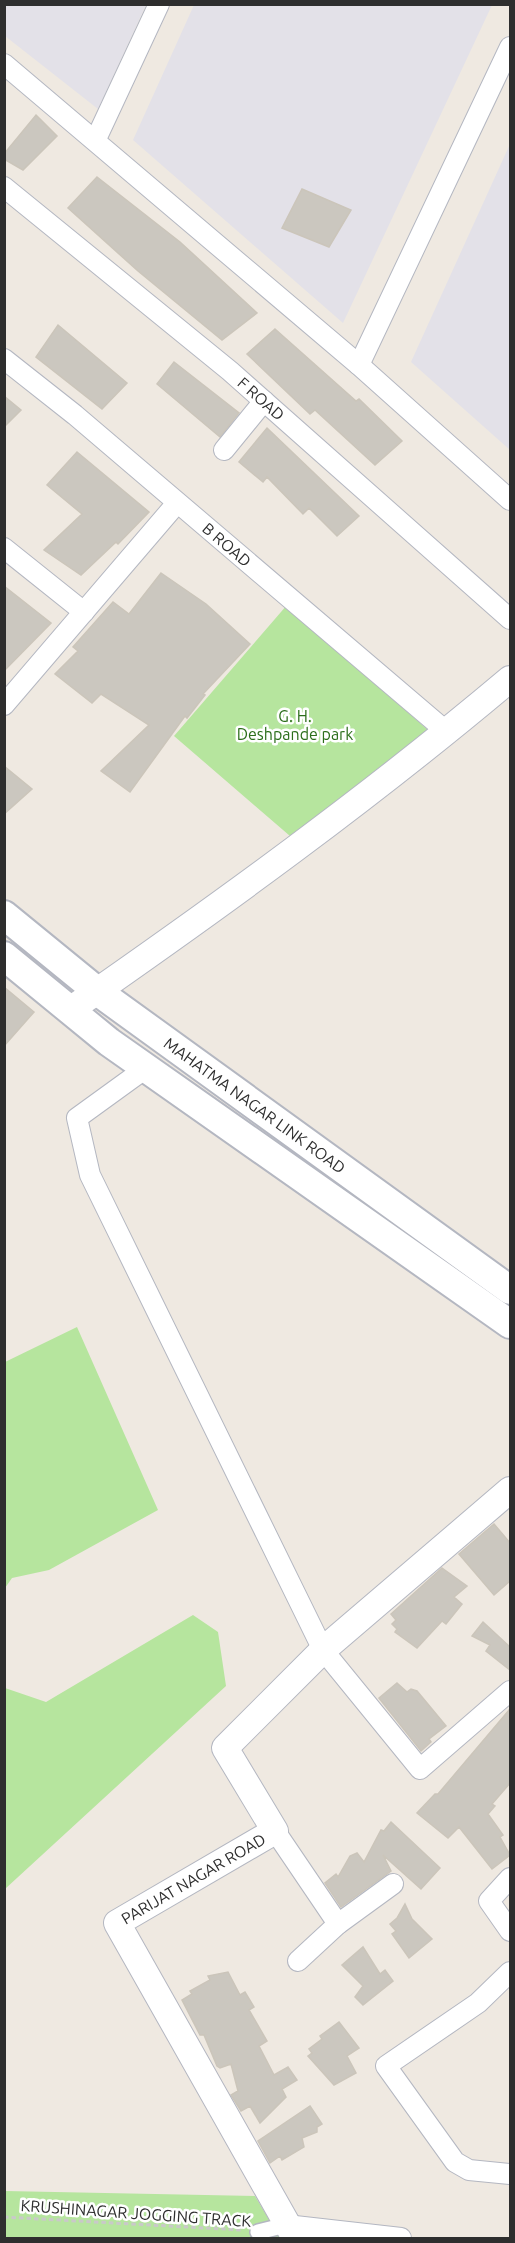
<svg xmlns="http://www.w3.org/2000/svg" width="515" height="2243" font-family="Ubuntu,sans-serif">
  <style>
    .industrial { fill: #e3e1e8 }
    .green { fill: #b6e59e }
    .building { fill: #cbc7bf; stroke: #cbc5ba; stroke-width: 1.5 }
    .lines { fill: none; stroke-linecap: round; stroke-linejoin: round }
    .pedestrian-casing { stroke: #b4b7c1; stroke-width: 18 }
    .minor-casing { stroke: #b4b7c1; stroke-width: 22 }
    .tertiary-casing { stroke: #b4b7c1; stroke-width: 28 }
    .secondary-casing { stroke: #b4b7c1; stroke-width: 32 }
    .path { stroke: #c9c9c9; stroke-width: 3; stroke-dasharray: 4.5 3; stroke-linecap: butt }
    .pedestrian { stroke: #fff; stroke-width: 15 }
    .minor { stroke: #fff; stroke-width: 20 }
    .tertiary { stroke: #fff; stroke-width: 26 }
    .secondary { stroke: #fff; stroke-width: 28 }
    .labels { text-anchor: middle; stroke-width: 5; stroke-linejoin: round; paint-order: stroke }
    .street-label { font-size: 16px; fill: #2e2e2e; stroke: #fff }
    .park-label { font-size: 16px; fill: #2c6e1b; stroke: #fff }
  </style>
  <rect width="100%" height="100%" fill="#efe9e1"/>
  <path class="industrial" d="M4,5l1,-1 141,1 -48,104 -93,-73z
    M194,5h298l-149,318 -210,-183z
    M510,144v306l-99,-88z"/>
  <path class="green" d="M287,605l142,126 -139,105 -116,-100z
    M77,1327l81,183 -109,60 -37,8 -7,10v-226z
    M193,1615l25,17 8,54 -221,203v-201l41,14z
    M5,2191l250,5 25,42h-275z"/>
  <path class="building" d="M36,115l21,21 -34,34 -19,-11v-5z
    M97,177l83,65 77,71 -35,27 -84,-69 -70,-63z
    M302,189l49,21 -22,37 -47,-19z
    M58,325l69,58 -25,26 -66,-52z
    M275,329l81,72 3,-2 43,42 -27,24 -60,-55 -5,4 -63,-60z
    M174,362l65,51 -19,24 -63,-53z
    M4,396l17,14 -17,17z
    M267,428l92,88 -22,20 -28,-28 -6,6 -36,-37 -4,5 -24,-20z
    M77,452l72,60 -31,32 -2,-2 -35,33 -37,-25 38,-36 -35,-29z
    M161,573l45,31 44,40 -47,50 2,1 -18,23 -2,-2 -55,76 -29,-21 48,-46 -48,-31 -9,9 -37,-29 23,-23 -5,-4 40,-45 16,12z
    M4,586l47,37 -47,48z
    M4,766l28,23 -28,25z
    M4,987l30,25 -30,34z
    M494,1524l16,19v38l-16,14 -35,-41z
    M442,1568l25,18 -13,11 8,7 -16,20 -4,-3 -25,27 -22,-16 2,-3 -5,-5 4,-4 -5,-6z
    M483,1622l27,25v23l-24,-19 4,-6 -18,-9z
    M397,1683l10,9 4,-3 6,2 29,35 -17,13 2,3 -10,9 -42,-53z
    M510,1709v74l-18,21 3,2 -7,8 15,21 -3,2 10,18 -18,14 -33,-42 -11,11 -31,-25 18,-19h3z
    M391,1822l49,46 -19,21 -38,-34 8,16 -50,36 -16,-24 11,-9 2,3 12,-21 7,-3 7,9 17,-32 3,1z
    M405,1904l7,15 20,20 -23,19 -17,-24 4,-3 -6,-7 7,-6z
    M363,1947l17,27 5,-4 8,11 -30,24 -8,-8 8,-11 -21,-21z
    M228,1972l12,23 5,-3 9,15 -5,3 18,31 -8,5 15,29 14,-8 9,13 -15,9 4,8 -26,26 -10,-17 -9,5 -10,-16 7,-4 -7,-27 -11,4 -3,-2 -13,-31h-4l-18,-35 10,-6 -2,-3 20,-11 -2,-4z
    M339,2022l20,26 -12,8 9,17 -22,12 -26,-29 4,-3 -3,-4 13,-10 -2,-3z
    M310,2106l12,18 -5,3v5l-15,6 2,9 -22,13 -2,-4 -10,7 -12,-22z"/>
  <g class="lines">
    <defs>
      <path id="pedestrian" d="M258,2232l28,-7"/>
      <g id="minor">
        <path d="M4,64l355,301 151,135"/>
        <path d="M96,139l63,-135"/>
        <path id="s1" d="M4,187l226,184 280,248"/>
        <path id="s2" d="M4,359l71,56 372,317"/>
        <path d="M359,365l151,-318"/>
        <path d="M224,450l40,-49"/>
        <path d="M4,548l80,64"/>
        <path d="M4,705l173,-202"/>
        <path d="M146,1068l-69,50 13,57 233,475 97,119 90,-78"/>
        <path d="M275,1831l63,93 55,-40"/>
        <path d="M510,1878l-21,23 21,30"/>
        <path d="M298,1961l40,-37"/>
        <path d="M510,1972l-32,31 -92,63 69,96 14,8 41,4"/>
        <path d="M286,2225l115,13"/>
      </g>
      <g id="tertiary">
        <path d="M70,1010c151,-105 300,-213 440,-331"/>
        <path id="s3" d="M295,2238l-178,-315 158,-92 -50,-83 98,-98 187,-160"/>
      </g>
      <g id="secondary">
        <path id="s4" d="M4,915l93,76 413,299"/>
        <path d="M4,956l105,86 401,282"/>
      </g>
    </defs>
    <use href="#pedestrian" class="pedestrian-casing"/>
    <use href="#minor" class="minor-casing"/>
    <use href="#tertiary" class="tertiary-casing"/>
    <use href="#secondary" class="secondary-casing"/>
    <path class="path" d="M4,2217l238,13"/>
    <use href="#pedestrian" class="pedestrian"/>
    <use href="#minor" class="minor"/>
    <use href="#tertiary" class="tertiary"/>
    <use href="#secondary" class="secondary"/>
  </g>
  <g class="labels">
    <g class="street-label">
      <text dy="6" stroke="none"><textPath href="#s1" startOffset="333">F ROAD</textPath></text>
      <text dy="6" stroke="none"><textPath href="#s2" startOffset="290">B ROAD</textPath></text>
      <text dy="6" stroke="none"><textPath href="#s4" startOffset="315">MAHATMA NAGAR LINK ROAD</textPath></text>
      <text dy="6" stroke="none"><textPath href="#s3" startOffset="450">PARIJAT NAGAR ROAD</textPath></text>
      <text transform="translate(136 2213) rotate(4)" y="6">KRUSHINAGAR JOGGING TRACK</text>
    </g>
    <g class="park-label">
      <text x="295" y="722">G. H.<tspan x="295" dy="18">Deshpande park</tspan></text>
    </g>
  </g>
  <rect width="515" height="2243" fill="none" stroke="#2e2e2e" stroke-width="12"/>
</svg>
